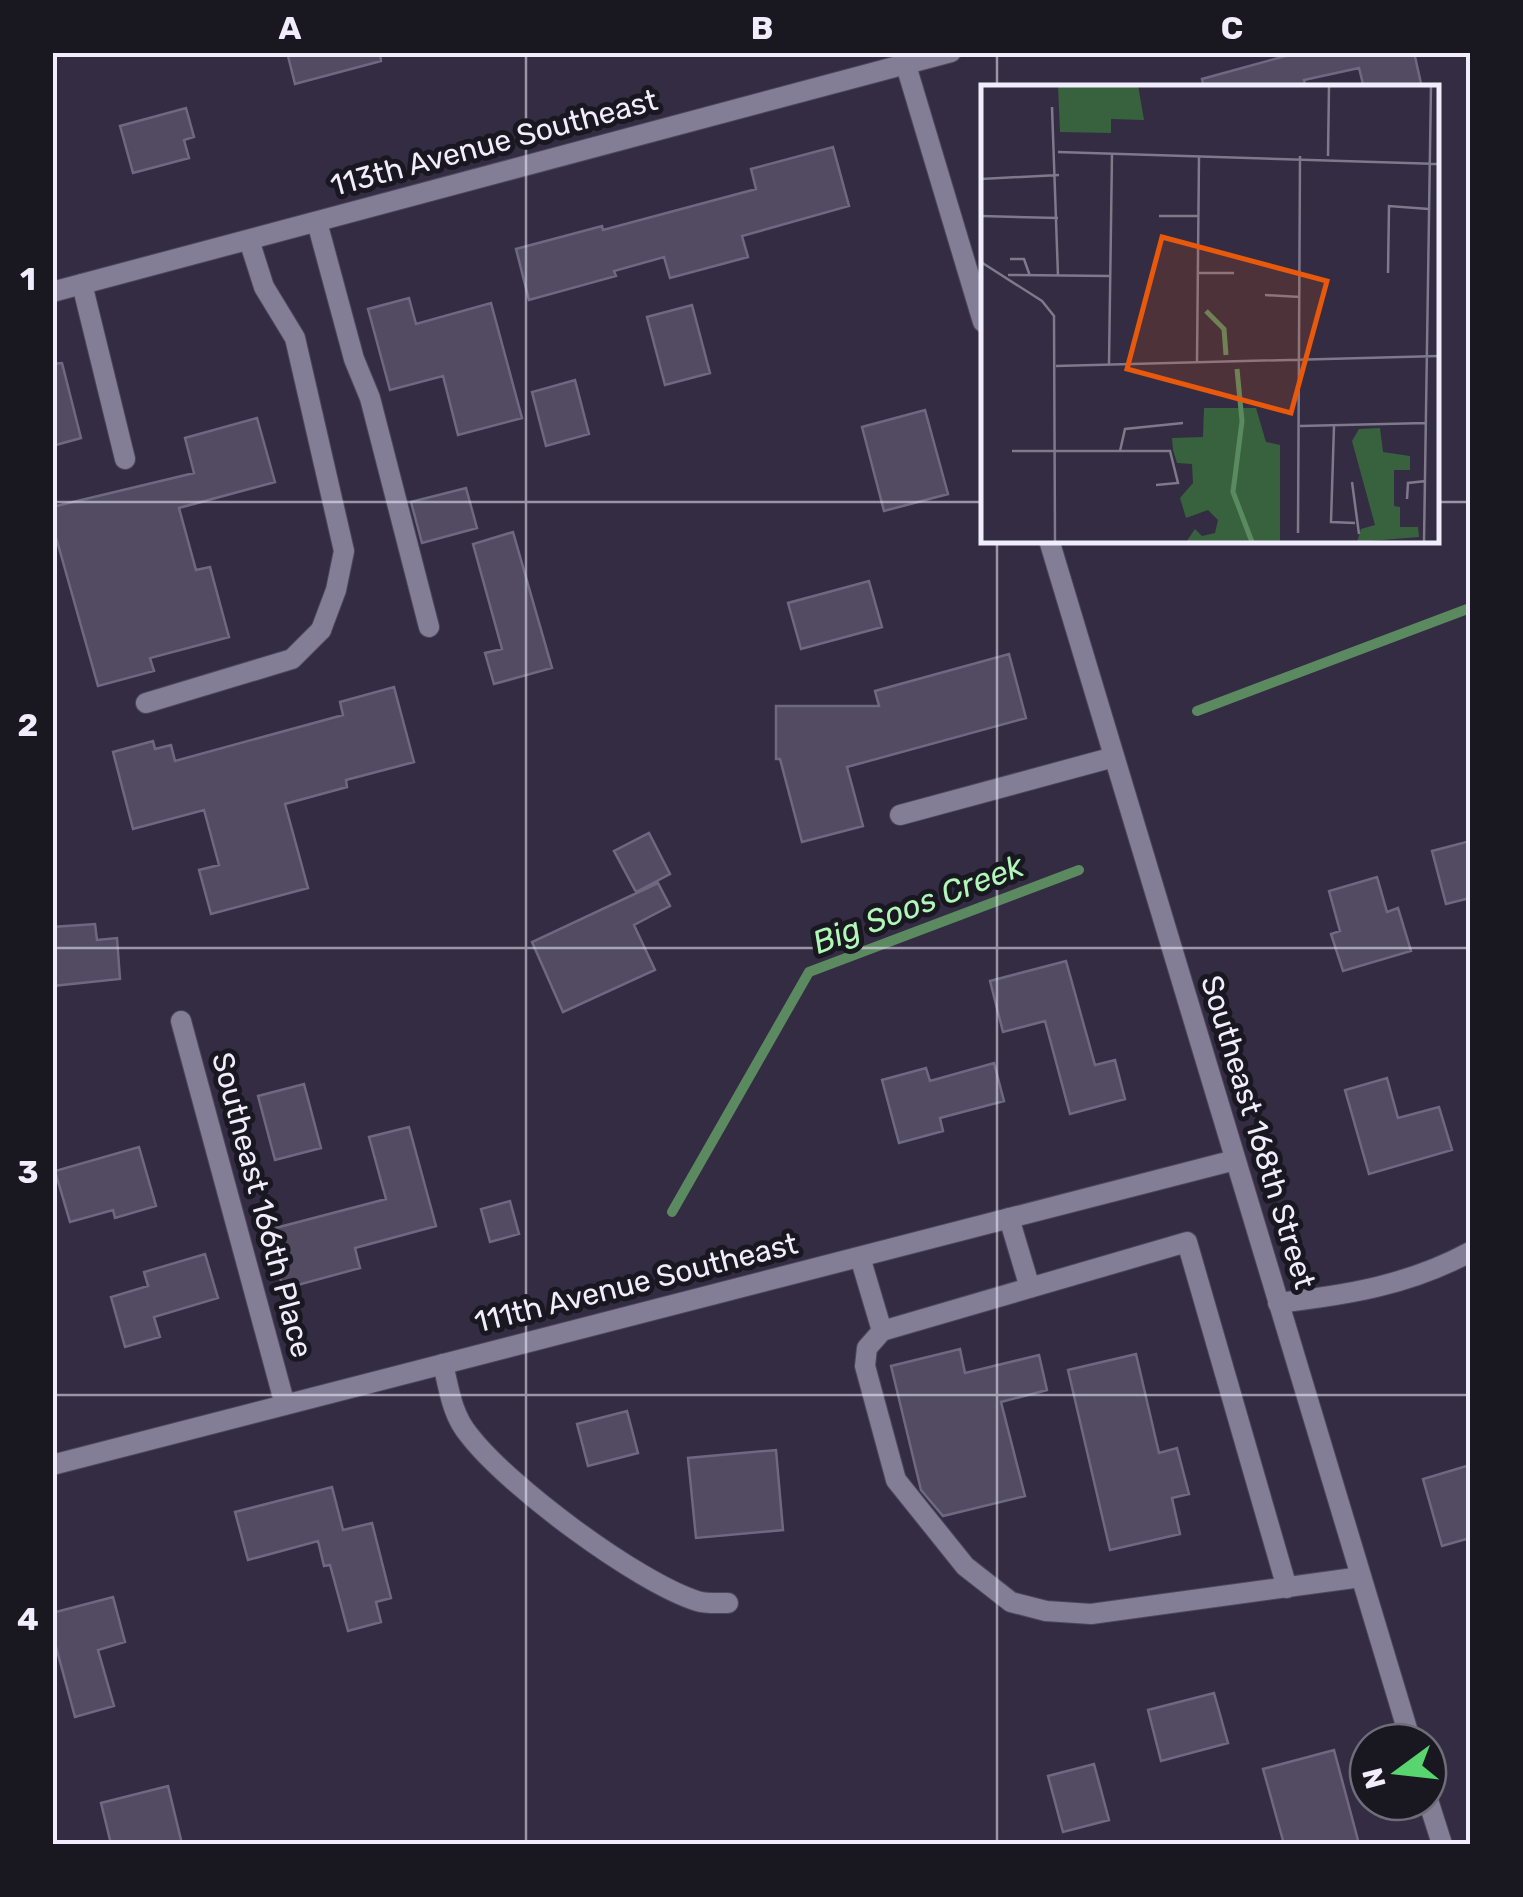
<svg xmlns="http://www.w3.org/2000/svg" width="1523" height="1897" font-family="Rubik,sans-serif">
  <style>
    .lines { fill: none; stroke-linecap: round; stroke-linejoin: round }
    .stream { stroke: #5b8960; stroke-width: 10 }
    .building { fill: #524b62; stroke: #6e6880; stroke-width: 2.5 }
    .service-casing { stroke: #4e475c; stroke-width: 22 }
    .minor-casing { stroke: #4e475c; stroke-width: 22 }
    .tertiary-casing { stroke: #4e475c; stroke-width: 22 }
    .service { stroke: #837d95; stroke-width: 20 }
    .minor { stroke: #837d95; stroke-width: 20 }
    .tertiary { stroke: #837d95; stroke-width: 20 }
    .grid { fill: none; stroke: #f1edfc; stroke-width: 2.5; stroke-opacity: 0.55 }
    .labels { text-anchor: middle; stroke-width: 10; stroke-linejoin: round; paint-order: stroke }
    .street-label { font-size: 30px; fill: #f1edfc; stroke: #191720 }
    .water-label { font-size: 32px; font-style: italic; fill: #b0f7b8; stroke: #191720 }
    .inset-river { fill: none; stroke: #5b8960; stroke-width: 5 }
    .inset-road { fill: none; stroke: #7f798c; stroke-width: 2.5 }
    .view { fill: #e8590c; fill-opacity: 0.15; stroke: #e8590c; stroke-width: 5 }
    .inset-edge { fill: none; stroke: #f1edfc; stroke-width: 5 }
    .neatline { fill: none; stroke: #f1edfc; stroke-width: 4 }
    .grid-label { font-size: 32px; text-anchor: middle; font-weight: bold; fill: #f1edfc }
  </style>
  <rect width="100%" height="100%" fill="#332c42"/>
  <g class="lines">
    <path class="stream" d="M1197,711l273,-103
      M672,1212l137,-240 270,-102"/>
  </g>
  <path class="building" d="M287,52h93l1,9 -86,23z
    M1300,52h114l8,36h-58l-5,-20 -55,12 2,8h-102l-2,-9z
    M186,108l8,29 -10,3 5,18 -56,15 -13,-47z
    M833,147l16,59 -107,30 6,21 -78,21 -6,-21 -50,14 2,5 -87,24 -13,-51 86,-23 1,4 153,-41 -5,-20z
    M409,298l7,26 75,-21 31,115 -64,17 -15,-59 -53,14 -22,-81z
    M692,305l18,68 -45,12 -18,-68z
    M62,363l19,75 -29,8v-82z
    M575,380l14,54 -43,12 -14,-54z
    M925,410l23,84 -64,17 -22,-84z
    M257,418l18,64 -96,26 17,62 14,-3 19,70 -79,21 4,13 -56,15 -46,-163v-16l142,-34 -9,-35z
    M466,488l11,40 -55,15 -11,-41z
    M513,532l39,136 -58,16 -9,-31 17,-4 -29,-105z
    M869,581l13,46 -81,22 -13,-46z
    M1009,654l17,64 -179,49 16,59 -61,16 -22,-83h-4v-53h103l-4,-15z
    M394,687l20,75 -68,18 1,7 -62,17 23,84 -97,26 -12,-44 20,-5 -15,-55 -71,19 -20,-77 40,-11 2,8 16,-4 4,16 168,-46 -3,-13z
    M649,833l21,41 -34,18 -22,-41z
    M1470,841v57l-24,6 -14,-53z
    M1377,877l10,35 11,-4 13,43 -68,20 -12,-37 9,-3 -11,-40z
    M658,883l12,23 -36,19 21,45 -92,42 -31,-70z
    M95,924l2,16 20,-2 3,41 -68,7v-59z
    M1066,961l29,104 20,-5 10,39 -55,15 -25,-93 -42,11 -13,-51z
    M994,1063l10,38 -64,17 3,13 -44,12 -17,-63 44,-12 4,13z
    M1387,1078l11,40 41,-11 13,43 -83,24 -24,-84z
    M304,1084l17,64 -46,12 -17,-64z
    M409,1127l27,99 -81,22 5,20 -77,21 -15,-59 118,-31 -17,-62z
    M139,1147l17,59 -41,12 -2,-8 -43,12 -15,-51z
    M510,1201l9,33 -29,8 -9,-33z
    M205,1254l13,44 -64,19 6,20 -35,10 -14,-50 37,-11 -4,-14z
    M960,1349l5,24 74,-18 8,35 -46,12 24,94 -82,20 -22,-26 -30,-124z
    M1136,1354l23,99 18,-5 12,46 -17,4 8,36 -70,16 -42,-180z
    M627,1411l11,42 -50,13 -11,-42z
    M776,1450l7,80 -87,8 -8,-80z
    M1470,1465v73l-28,8 -19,-67z
    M332,1487l11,43 29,-7 19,75 -15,4 5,20 -33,9 -18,-66 -6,1 -6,-25 -70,19 -13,-48z
    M113,1597l12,45 -27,8 16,56 -39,11 -23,-85v-19z
    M1214,1693l14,50 -67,18 -13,-51z
    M1334,1750l25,94h-75l-21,-75z
    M1094,1764l15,56 -46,12 -15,-56z
    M168,1786l14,58h-71l-10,-41z"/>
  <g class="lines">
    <defs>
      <path id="service" d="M317,222l37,137 16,39 59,229
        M82,284l43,175
        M146,703l146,-44 29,-29
        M900,815l214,-58
        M1009,1218l21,70
        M860,1257l22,74 305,-89 100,346
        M1278,1303c69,-8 131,-18 192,-51
        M882,1331l-15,17 -2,18 31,114 69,86 46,36 35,9 45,3 270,-37
        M443,1364c6,25 9,51 26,71 39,51 168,147 228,166 10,3 21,2 31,2"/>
      <path id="minor" d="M249,240l15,47 31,51 49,213 -8,39 -15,40
        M52,292l899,-240
        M181,1021l104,384
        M52,1465l1183,-305"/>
      <path id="tertiary" d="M902,52l81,270
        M1049,540l362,1202
        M1428,1800l14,44"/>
    </defs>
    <use href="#service" class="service-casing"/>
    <use href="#minor" class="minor-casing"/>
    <use href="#tertiary" class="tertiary-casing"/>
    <use href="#service" class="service"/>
    <use href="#minor" class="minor"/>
    <use href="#tertiary" class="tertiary"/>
  </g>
  <path class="grid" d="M526,52v1792M997,52v36M52,502h931M1436,502h34M997,540v1304M52,948h1418M52,1395h1418"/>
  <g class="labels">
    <g class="street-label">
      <text transform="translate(494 143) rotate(-15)" y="10">113th Avenue Southeast</text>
      <text transform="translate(1258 1132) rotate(73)" y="10">Southeast 168th Street</text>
      <text transform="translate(262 1205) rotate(75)" y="10">Southeast 166th Place</text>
      <text transform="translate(636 1283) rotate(-14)" y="10">111th Avenue Southeast</text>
    </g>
    <g class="water-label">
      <text transform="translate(918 904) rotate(-21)" y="11">Big Soos Creek</text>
    </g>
  </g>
  <g transform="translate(981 85)">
    <rect width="458" height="458" fill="#332c42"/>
    <path d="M77,0h80l6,35 -33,-1v14l-51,-1zM223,323h52l10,34 14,3v97h-94l9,-13 7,7 13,-3 3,-13 -10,-10 -22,8 -6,-20 13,-15 -1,-19 -15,-1 -4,-13 -1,-12 31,-1zM399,343l3,24 27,4v14h-16v36l6,1v20h18l1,10 -62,5 4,-13 14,-4 -23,-84 7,-12z" fill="#38623e"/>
    <path class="inset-river" d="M225,226l18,18 2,26M256,284l5,52 -9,71 19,50"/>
    <path class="inset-road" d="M71,22l6,169M77,67l381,12M347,71l1,-71M0,94l78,-4M0,131l77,2M178,131h40M29,174h14l6,17M0,177l61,39 12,15 1,226M217,188h36M407,188l1,-67 40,3M27,190l102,1M284,210l35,2M216,276l2,-205M128,279l3,-210M75,281l383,-10M319,341l126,-3M353,341l-3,96 24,1M31,366h158l8,32 -22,2M139,366l5,-22 58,-6M371,397l7,52M426,414l1,-16 18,-2M317,448l2,-377M443,457l7,-457"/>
    <path class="view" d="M181,152l165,44 -36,132 -164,-44z"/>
    <rect width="458" height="458" class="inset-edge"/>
  </g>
  <rect width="1523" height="1897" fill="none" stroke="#191720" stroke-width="110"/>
  <g transform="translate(1398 1772) rotate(255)"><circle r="48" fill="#191720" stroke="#6f6d78" stroke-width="2.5"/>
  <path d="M0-8L18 38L0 25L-18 38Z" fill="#58d56f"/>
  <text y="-15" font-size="28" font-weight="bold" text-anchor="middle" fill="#f1edfc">N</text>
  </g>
  <rect x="55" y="55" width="1413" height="1787" class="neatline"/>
  <g class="grid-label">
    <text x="290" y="39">A</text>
    <text x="762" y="39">B</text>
    <text x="1232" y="39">C</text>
    <text x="28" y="290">1</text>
    <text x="28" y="736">2</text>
    <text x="28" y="1183">3</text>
    <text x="28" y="1630">4</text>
  </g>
</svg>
